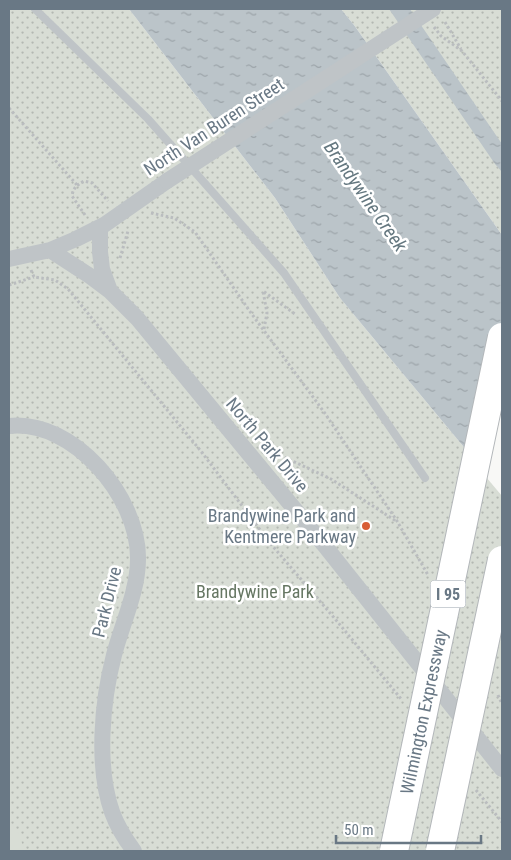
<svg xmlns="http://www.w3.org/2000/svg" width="511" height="860" font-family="'Roboto Condensed',sans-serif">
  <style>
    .park { fill: url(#park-dots) }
    .pitch { fill: #d8ddd5 }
    .water { fill: url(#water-ripples) }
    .pier { fill: #f8f8f6 }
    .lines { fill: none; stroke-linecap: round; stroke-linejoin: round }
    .path { stroke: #babdbf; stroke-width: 3; stroke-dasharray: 2.5 2.5; stroke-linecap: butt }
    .service { stroke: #bfc4c7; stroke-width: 8 }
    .minor { stroke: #bfc4c7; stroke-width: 16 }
    .motorway-bridge-casing { stroke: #b3b7ba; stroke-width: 30; stroke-linecap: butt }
    .minor-bridge { stroke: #bfc4c7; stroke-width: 16 }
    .motorway-bridge { stroke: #fff; stroke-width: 28 }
    .poi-dot { fill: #d85d36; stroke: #fff; stroke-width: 2 }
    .labels { text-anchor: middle; stroke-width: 5; stroke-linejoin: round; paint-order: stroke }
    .shield { fill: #fff; stroke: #96a0aa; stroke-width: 1 }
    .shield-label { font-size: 16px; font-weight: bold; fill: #697885 }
    .street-label { font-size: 18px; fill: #697885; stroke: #fff }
    .poi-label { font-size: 18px; fill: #697885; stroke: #fff; text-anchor: end }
    .park-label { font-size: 18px; fill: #667763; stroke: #fff }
    .water-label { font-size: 19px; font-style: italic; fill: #657880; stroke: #fff }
  </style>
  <defs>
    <pattern id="park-dots" width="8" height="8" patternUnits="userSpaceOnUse" patternTransform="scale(1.25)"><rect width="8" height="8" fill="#d8ddd5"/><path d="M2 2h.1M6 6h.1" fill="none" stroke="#b3b8b2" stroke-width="1.8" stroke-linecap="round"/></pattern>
    <pattern id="water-ripples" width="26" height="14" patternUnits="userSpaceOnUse" patternTransform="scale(1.25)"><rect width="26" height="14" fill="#bbc4c9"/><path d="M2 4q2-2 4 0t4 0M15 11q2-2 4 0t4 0" fill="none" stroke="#9ca4a9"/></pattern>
  </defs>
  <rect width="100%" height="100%" fill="#f8f8f6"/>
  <path class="park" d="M9,9h120l146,189 65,100 162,195v358h-493z
    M341,9h161v226l-148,-210z"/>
  <path class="pitch" d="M9,823l8,7 8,21h-16z"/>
  <path class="water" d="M129,9h212l13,16 148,210v258l-162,-195 -65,-100z
    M389,9h21l92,135v28l-7,-8z"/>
  <path class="pier" d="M502,345v151l-27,-32z"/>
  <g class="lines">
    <path class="path" d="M445,22l16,27
      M434,27l7,9 21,15 40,50
      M9,108l68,77
      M151,213l23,5 21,14 56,81 73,99 73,109 31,54
      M85,215l-13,-19c1,-8 5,-11 12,-15l8,2 16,18
      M120,258l8,-27
      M31,270l3,7 21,3 13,9 132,161 70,93 66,77 66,80
      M9,285l25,-8
      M264,329l3,-16 -4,-22 32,23 1,-1
      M271,451l60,28 65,42
      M498,695l4,9
      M476,790l26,32"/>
    <path class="service" d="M35,9l113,110 136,154 141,205"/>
    <path class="minor" d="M100,227v25l2,17 8,22
      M50,250l40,26 20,15 27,27 188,228 177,223
      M9,259l41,-9 26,-11 28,-14 63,-44
      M9,426c65,-7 130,72 129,133 0,32 -16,65 -24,96 -12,46 -18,111 -2,157 5,14 13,27 22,39"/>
    <defs>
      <path id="motorway-bridge" d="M394,851l108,-514
        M440,851l62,-291"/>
    </defs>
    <use href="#motorway-bridge" class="motorway-bridge-casing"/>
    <path class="minor-bridge" d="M167,181l266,-172"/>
    <use href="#motorway-bridge" class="motorway-bridge"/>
  </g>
  <circle class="poi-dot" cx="366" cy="526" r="5"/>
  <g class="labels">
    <rect class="shield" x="430.5" y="580.5" width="35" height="27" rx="4"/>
    <g class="shield-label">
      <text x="448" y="600">I 95</text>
    </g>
    <g class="street-label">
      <text transform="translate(214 127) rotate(-33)" y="6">North Van Buren Street</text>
      <text transform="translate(267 445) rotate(50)" y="6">North Park Drive</text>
      <text transform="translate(107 602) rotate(-76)" y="6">Park Drive</text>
      <text transform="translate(424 712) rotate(-78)" y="6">Wilmington Expressway</text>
    </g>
    <g class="poi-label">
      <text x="356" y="522">Brandywine Park and<tspan x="356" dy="21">Kentmere Parkway</tspan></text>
    </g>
    <g class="park-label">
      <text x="255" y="598">Brandywine Park</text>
    </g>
    <g class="water-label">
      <text transform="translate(366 196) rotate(55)" y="7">Brandywine Creek</text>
    </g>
  </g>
  <rect width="511" height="860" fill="none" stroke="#697885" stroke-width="20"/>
  <path d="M336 835v8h145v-8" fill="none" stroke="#697885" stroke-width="2.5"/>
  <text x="344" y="835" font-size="15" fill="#697885" stroke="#ffffff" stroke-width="4" paint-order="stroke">50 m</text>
</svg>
